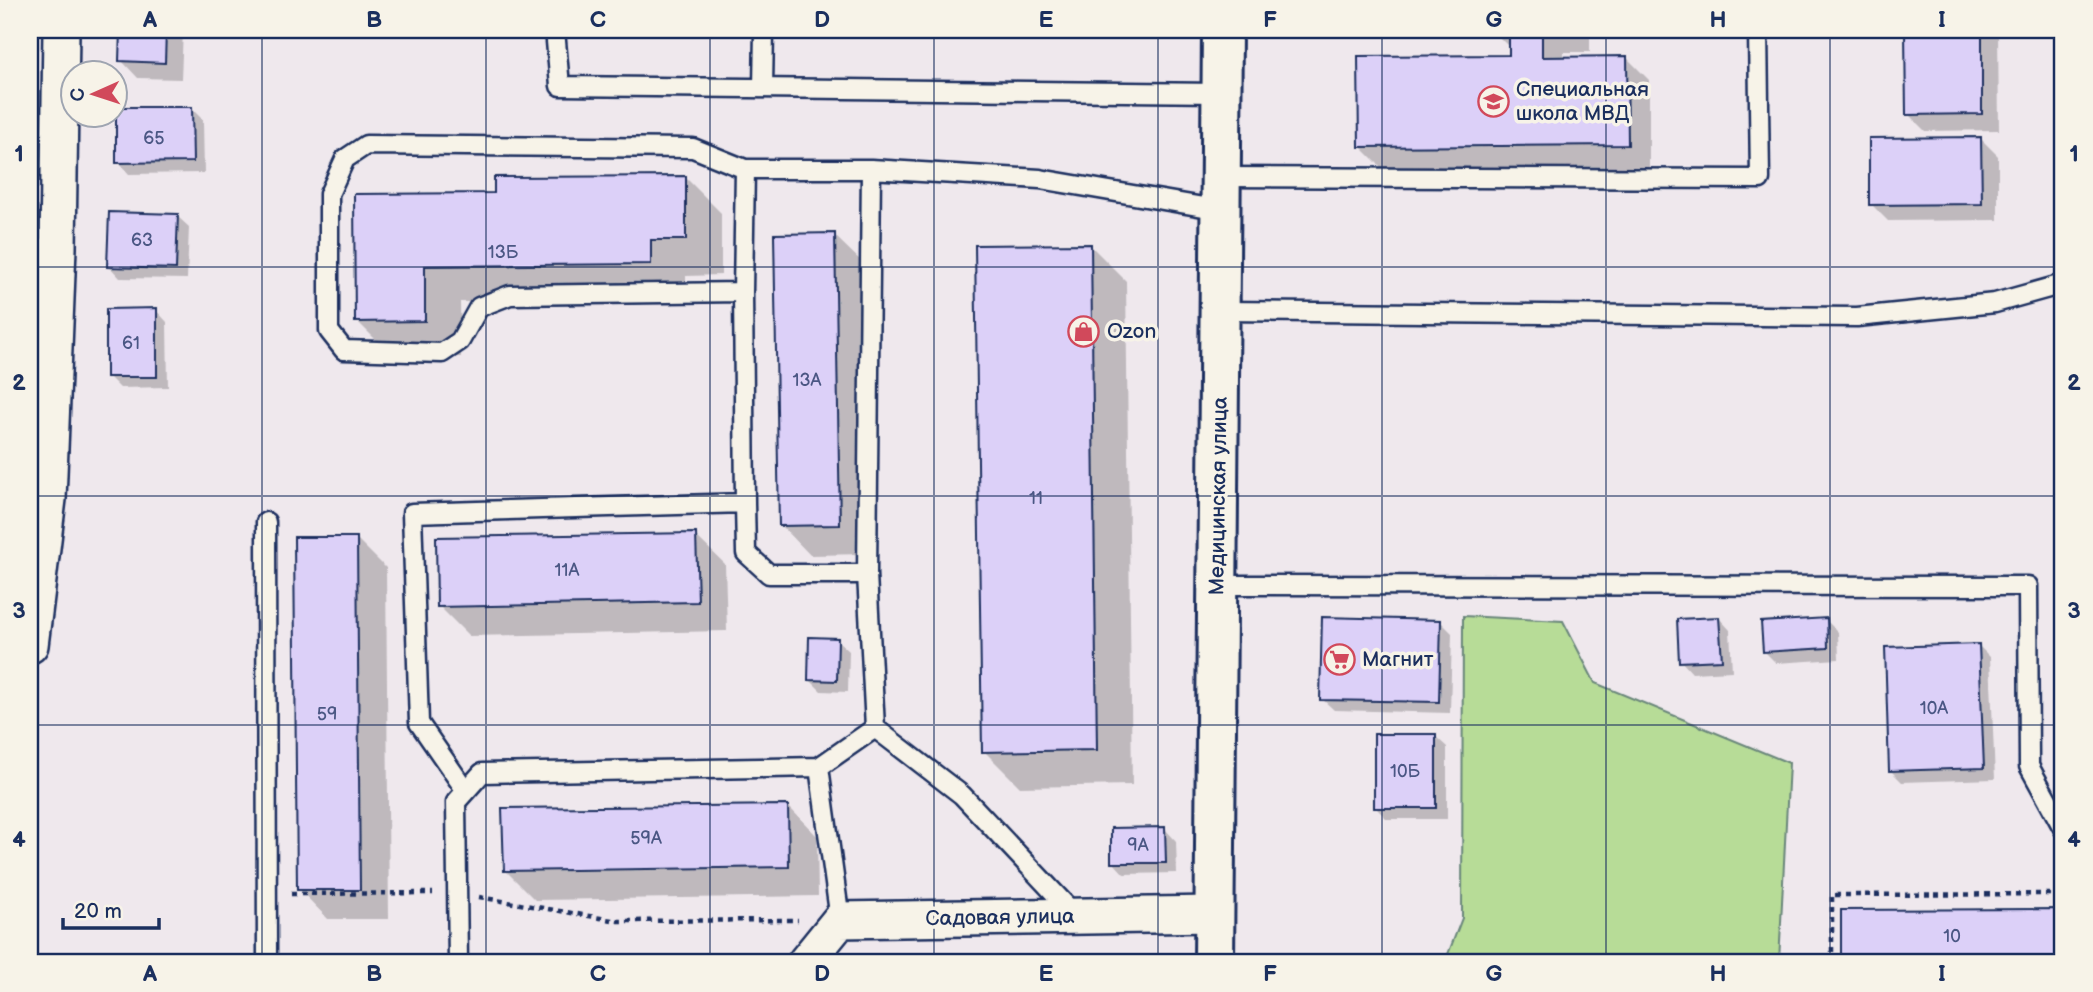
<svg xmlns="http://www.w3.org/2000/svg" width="2093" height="992" font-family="'Balsamiq Sans',sans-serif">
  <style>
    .green { fill: #b7dc97; stroke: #69867a; stroke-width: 2 }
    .shadow { fill: #0003 }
    .building { fill: #dcd0f8; stroke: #1b2f5e; stroke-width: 2 }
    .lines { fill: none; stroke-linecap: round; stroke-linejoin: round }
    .service-casing { stroke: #1b2f5e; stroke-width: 23 }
    .minor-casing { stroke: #1b2f5e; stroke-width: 40 }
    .secondary-casing { stroke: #1b2f5e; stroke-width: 44 }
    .path { stroke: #1b2f5e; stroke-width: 4.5; stroke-dasharray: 5 5; stroke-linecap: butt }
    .service { stroke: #f7f3e8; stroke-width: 18 }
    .minor { stroke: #f7f3e8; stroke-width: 35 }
    .secondary { stroke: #f7f3e8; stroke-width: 38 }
    .grid { fill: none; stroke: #1b2f5e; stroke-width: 2; stroke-opacity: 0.55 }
    .labels { text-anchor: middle; stroke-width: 7; stroke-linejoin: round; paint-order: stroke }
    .number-label { font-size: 18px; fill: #4b5784 }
    .poi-label { font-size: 21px; fill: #1b2f5e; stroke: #f7f3e8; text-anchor: start }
    .street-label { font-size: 21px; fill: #1b2f5e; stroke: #f7f3e8 }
    .neatline { fill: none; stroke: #1b2f5e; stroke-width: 2.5 }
    .grid-label { font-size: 23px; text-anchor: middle; font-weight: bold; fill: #1b2f5e }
  </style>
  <rect width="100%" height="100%" fill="#efe8ed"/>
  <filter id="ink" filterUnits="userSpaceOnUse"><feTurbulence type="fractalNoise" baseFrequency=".0143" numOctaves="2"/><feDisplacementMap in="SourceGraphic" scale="14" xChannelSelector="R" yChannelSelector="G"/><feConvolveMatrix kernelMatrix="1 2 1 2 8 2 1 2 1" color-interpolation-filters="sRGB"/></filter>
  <g filter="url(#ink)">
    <path class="green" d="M1463,616l100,5 32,62 194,80 -10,199h-334l17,-44z"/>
    <path class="shadow" d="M121,30h62l-2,49 -43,-1 -17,-18z
      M1029,30h102v4h-98z
      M1492,30h98v22h-26v6h63l22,22v87l-266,2 -22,-22 150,-90v-8z
      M1907,30h91l1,100 -74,1 -17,-17z
      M191,108l12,12 1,53 -75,1 -11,-12z
      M1981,139l17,17v64l-110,1 -17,-17z
      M685,177l36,36v62l-35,1v24l-226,2 1,55h-68l-36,-36 139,-126z
      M177,216l12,11 -2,52 -67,-1 -11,-12z
      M834,235l30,29 5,290 -59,1 -29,-30z
      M1090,245l36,36 6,504 -112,2 -36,-36z
      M156,310l11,12 1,65 -48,1 -12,-12z
      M695,535l30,29 2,67 -258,5 -30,-30z
      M356,538l30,30 3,351h-61l-29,-30z
      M1719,618l11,12 2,41 -40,2 -11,-12z
      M1826,620l12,12 1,27 -63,4 -12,-12z
      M1440,621l12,12 -2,80 -116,-3 -12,-11z
      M837,640l12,11 -1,41 -27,-1 -11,-11z
      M1979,646l11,11 5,122 -93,3 -11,-11z
      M1435,736l12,11v72h-60l-12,-12z
      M788,806l29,30 1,60 -283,4 -30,-30z
      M1165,829l11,12 1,32 -53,1 -11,-12z
      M1843,911h220v51h-220z"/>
    <path class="building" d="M120,30h46l-1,33 -46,-2z
      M1509,30h60l-27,1v26l85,-1 1,89 -269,2 -1,-91 151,-1z
      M1905,30h77v84l-76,1z
      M116,107h76l1,55 -77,1z
      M1981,137l1,67 -113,1v-67z
      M686,176v64h-35v24l-226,2v55l-70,1 -1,-128 140,-1v-16z
      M109,212l69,2 -2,55 -69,-2z
      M835,233l5,292 -61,1 -5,-292z
      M1091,244l6,506 -115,2 -7,-507z
      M157,308v69h-51v-68z
      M696,533l2,69 -261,5 -1,-70z
      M294,537h63l3,353h-63z
      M1322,617l119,3 -2,82 -119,-2z
      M1719,617l3,43 -43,2 -2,-43z
      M1827,618l1,30 -65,4 -2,-30z
      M809,637l29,1 -1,43 -29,-1z
      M1979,644l5,124 -95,3 -4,-124z
      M1374,734h62v74h-62z
      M788,805l1,62 -285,4 -2,-63z
      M1165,827l1,36h-55v-35z
      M2063,909v53h-222v-52z"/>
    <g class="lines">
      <defs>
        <path id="service" d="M555,30l5,56 661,7
          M763,88l1,-58
          M871,169l169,10 181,31
          M1221,177l539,2 -2,-149
          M743,292l-233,3 -31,12 -19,34 -18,12 -98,-3 -15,-19v-137l16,-35 21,-14 327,3 52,21
          M1219,311l638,6 138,-14 68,-19
          M745,503l1,50 23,21h98
          M266,522l1,440
          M1217,585l811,1 1,180 34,62
          M466,791l-47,-68 -7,-210 333,-10 -2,-211 2,-123h126l-4,405 8,154 87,67 114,121
          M840,920l-21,-153 56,-39
          M458,962l-2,-160 26,-29 337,-6"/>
        <path id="minor" d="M30,645l18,-146 10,-251 3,-218
          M806,962l34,-42 374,-6"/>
        <path id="secondary" d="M1214,962l8,-932"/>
      </defs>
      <use href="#service" class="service-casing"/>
      <use href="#minor" class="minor-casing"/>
      <use href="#secondary" class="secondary-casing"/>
      <path class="path" d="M291,894l142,-1
        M479,897l139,24 180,-1
        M1832,962v-67l231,-1"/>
      <use href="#service" class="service"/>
      <use href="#minor" class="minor"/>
      <use href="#secondary" class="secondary"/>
    </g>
  </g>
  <path class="grid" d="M262,30v932M486,30v932M710,30v932M934,30v932M1158,30v932M1382,30v932M1606,30v932M1830,30v932M30,267h2033M30,496h2033M30,725h2033"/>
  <defs>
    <symbol id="university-ring" viewBox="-11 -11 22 22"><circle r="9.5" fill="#f7f3e8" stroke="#d1495b" stroke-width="1.5"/><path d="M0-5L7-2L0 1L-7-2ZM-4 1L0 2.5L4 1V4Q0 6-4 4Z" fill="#d1495b"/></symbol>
    <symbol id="shop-ring" viewBox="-11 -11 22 22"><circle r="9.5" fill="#f7f3e8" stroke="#d1495b" stroke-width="1.5"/><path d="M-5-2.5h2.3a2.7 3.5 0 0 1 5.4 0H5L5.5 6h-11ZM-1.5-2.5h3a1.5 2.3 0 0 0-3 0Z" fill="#d1495b"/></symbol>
    <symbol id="supermarket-ring" viewBox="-11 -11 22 22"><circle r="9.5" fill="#f7f3e8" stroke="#d1495b" stroke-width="1.5"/><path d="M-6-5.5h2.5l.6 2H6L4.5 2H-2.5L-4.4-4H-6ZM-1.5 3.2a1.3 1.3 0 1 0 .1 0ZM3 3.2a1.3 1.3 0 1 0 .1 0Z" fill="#d1495b"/></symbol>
  </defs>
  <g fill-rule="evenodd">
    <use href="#university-ring" x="1476" y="84" width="35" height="35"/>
    <use href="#shop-ring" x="1066" y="314" width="35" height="35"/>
    <use href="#supermarket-ring" x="1322" y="642" width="35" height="35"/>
  </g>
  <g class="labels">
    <g class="number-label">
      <text x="154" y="144">65</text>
      <text x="142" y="246">63</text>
      <text x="503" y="258">13Б</text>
      <text x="131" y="349">61</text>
      <text x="807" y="386">13А</text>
      <text x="1036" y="504">11</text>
      <text x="567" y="576">11А</text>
      <text x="1934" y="714">10А</text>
      <text x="327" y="720">59</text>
      <text x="1405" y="777">10Б</text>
      <text x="646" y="844">59А</text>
      <text x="1138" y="851">9А</text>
      <text x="1952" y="942">10</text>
    </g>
    <g class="poi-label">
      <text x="1516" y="96">Специальная<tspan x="1516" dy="24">школа МВД</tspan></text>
      <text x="1107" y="338">Ozon</text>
      <text x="1362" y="666">Магнит</text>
    </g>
    <g class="street-label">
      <text transform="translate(1218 496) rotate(-89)" y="7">Медицинская улица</text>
      <text transform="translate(1000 917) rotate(-1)" y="7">Садовая улица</text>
    </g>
  </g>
  <rect width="2093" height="992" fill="none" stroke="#f7f3e8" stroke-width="77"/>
  <g transform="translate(94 94) rotate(267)"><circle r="33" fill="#f7f3e8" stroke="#9fa5b1" stroke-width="2"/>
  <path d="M0-5L12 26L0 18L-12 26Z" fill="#d1495b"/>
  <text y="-10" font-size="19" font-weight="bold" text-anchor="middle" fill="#1b2f5e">С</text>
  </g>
  <path d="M63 918v10h96v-10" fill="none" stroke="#1b2f5e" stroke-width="3.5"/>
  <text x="74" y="918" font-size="21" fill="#1b2f5e" stroke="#f7f3e8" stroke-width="5" paint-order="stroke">20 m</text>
  <rect x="38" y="38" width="2016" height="916" class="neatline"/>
  <g class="grid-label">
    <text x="150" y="27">A</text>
    <text x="374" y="27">B</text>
    <text x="598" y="27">C</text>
    <text x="822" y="27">D</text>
    <text x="1046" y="27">E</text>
    <text x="1270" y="27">F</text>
    <text x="1494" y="27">G</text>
    <text x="1718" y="27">H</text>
    <text x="1942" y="27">I</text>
    <text x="19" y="161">1</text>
    <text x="2074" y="161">1</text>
    <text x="19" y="390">2</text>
    <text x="2074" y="390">2</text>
    <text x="19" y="618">3</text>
    <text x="2074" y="618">3</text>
    <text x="19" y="847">4</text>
    <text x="2074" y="847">4</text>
    <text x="150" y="981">A</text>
    <text x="374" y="981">B</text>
    <text x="598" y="981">C</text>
    <text x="822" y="981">D</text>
    <text x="1046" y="981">E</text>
    <text x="1270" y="981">F</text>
    <text x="1494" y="981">G</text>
    <text x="1718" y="981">H</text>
    <text x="1942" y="981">I</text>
  </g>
</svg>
